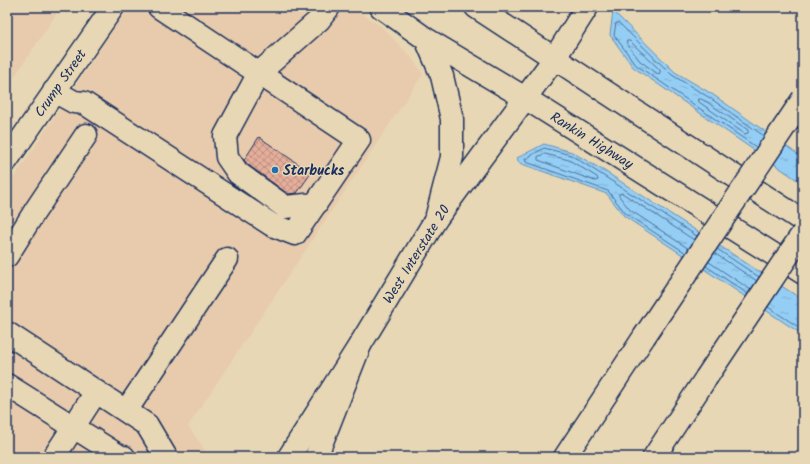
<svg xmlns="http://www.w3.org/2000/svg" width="810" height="464" font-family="Kalam,sans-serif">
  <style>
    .built { fill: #e7cbac }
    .water { fill: url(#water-ripples); stroke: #648eb8 }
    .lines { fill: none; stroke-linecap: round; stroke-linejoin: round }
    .shore { stroke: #4c6f9a; stroke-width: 1 }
    .building { fill: url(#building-cross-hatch); stroke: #1b2f5e }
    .minor-casing { stroke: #1b2f5e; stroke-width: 25 }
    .major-casing { stroke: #1b2f5e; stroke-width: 25 }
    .highway-casing { stroke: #1b2f5e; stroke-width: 25 }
    .minor { stroke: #e8d7b4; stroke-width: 22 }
    .major { stroke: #e8d7b4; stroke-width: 22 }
    .highway { stroke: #e8d7b4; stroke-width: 22 }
    .highway-bridge-casing { stroke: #1b2f5e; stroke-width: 25; stroke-linecap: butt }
    .highway-bridge { stroke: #e8d7b4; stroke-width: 22 }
    .poi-dot { fill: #1f6fb2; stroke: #e8d7b4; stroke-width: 1.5 }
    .labels { text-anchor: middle; stroke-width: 3; stroke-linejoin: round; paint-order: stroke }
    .street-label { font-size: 14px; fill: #1b2f5e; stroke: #e8d7b4 }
    .poi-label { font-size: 14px; font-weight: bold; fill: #1b2f5e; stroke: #e8d7b4; text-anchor: start }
  </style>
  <defs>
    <pattern id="water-ripples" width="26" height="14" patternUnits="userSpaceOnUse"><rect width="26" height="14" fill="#95cef4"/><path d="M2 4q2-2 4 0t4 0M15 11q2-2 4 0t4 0" fill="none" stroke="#80b1d4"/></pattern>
    <pattern id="building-cross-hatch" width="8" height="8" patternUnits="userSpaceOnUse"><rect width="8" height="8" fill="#e5ae9a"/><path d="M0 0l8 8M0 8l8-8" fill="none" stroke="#b98e81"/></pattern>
  </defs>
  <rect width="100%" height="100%" fill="#e8d7b4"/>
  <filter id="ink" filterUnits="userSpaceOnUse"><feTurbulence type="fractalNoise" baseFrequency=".025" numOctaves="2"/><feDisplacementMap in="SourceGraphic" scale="8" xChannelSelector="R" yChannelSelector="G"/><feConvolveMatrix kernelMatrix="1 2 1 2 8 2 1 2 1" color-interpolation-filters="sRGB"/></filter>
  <g filter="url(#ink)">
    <path class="built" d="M7,7h54l-54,81z
      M128,7h224l30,20 28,29 13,18 -235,352 17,24 -2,7h-196v-269z"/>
    <path class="water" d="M613,11l62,61 37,22 91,64v26l-170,-117 -23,-32z
      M544,144l28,8 34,20 197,128v35l-179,-119 -17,-22 -88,-31 -2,-5z"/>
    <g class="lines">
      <path class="shore" d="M627,41h3l30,29v3l-2,1 -18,-13 -13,-17z
        M699,99h2l6,3 41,28v3l-3,1 -46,-32z
        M756,147l-120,-82 -22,-30 2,-12h3l53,52 38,23 54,38
        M545,154l24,6 28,17 1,3 -3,1 -57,-21v-3z
        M689,249l-59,-39 -11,-14v-2l3,-1 72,47
        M717,249l42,28
        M686,253l-60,-39 -18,-23 -82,-29 -1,-3 19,-11 27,7 126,81
        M714,253l43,28
        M709,262l42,28
        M706,266l42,28
        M768,307l35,23"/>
    </g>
    <path class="building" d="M259,137l52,36 -14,20 -9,1 -41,-30 -3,-4z"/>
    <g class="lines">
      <defs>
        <path id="minor" d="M54,91l20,11 10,1 188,122 23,9 64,-94 -200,-133
          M7,160l106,-153
          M316,204l-31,3 -47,-34 -11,-16 -2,-21 34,-63 60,-53 10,-13
          M7,256l28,-45 51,-76
          M7,333l140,92 19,32
          M7,385l114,72h3
          M126,411l101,-152
          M54,457l42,-65"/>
        <path id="major" d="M289,457l71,-112 76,-126 118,-160 33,-52"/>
        <path id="highway" d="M381,7l45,32 99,59 278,175
          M476,7l327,214
          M426,39l16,37 10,43v38l-16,62
          M316,457l44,-112
          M565,457l79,-120
          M654,457l52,-79"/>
      </defs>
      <use href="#minor" class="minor-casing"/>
      <use href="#major" class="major-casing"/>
      <use href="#highway" class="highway-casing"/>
      <use href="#minor" class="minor"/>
      <use href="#major" class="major"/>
      <use href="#highway" class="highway"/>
      <defs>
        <path id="highway-bridge" d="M644,337l159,-238
          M706,378l97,-145"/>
      </defs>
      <use href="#highway-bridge" class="highway-bridge-casing"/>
      <use href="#highway-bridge" class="highway-bridge"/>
    </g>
  </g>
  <circle class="poi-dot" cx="275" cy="170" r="4"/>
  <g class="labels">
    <g class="street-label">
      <text transform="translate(60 83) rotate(-55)" y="5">Crump Street</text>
      <text transform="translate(592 140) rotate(32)" y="5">Rankin Highway</text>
      <text transform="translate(416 254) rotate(-58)" y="5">West Interstate 20</text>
    </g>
    <g class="poi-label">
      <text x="283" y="175">Starbucks</text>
    </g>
  </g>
  <rect width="810" height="464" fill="none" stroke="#e8d7b4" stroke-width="24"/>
  <rect x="12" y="12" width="786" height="440" fill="none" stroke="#1b2f5e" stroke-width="1.5" filter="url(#ink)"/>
</svg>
